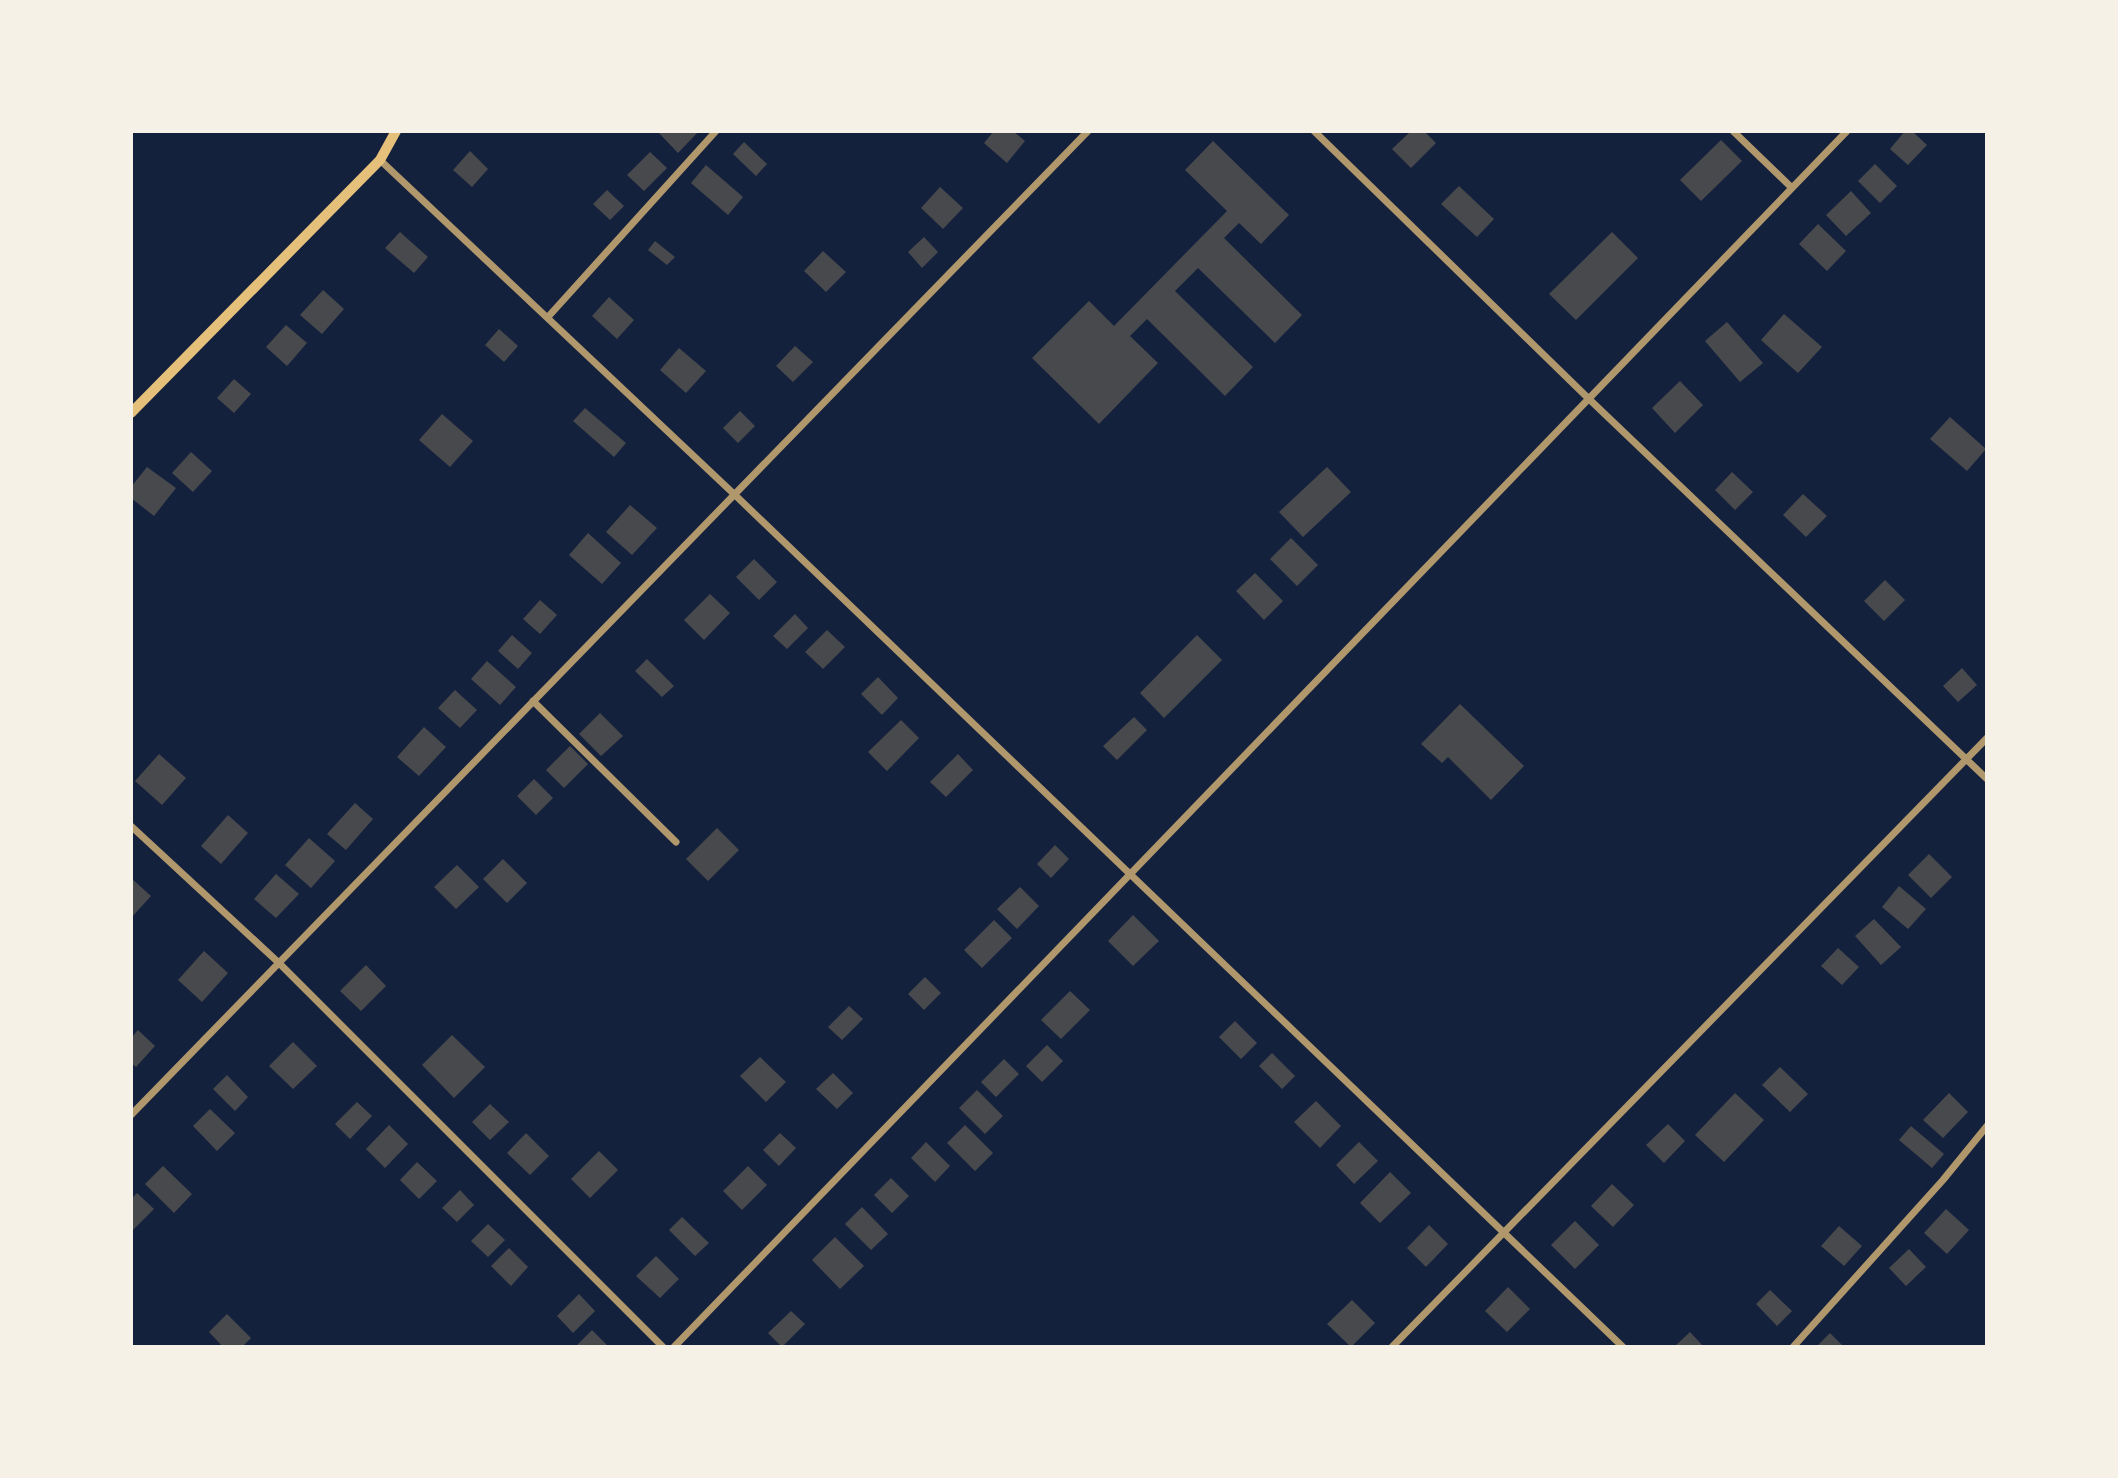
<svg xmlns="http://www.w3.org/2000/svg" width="2118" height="1478" font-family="Helvetica,sans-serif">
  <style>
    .building { fill: #48494c }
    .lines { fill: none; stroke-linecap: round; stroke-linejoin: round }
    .minor { stroke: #b1986c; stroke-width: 7 }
    .secondary { stroke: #e5c07b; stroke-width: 10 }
  </style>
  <rect width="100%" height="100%" fill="#14213d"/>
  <path class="building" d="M657,131h42l-21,22z
    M994,131h19l12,10 -18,22 -23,-20z
    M1411,131h13l12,12 -25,25 -19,-19z
    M1905,131h7l15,14 -19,20 -18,-16z
    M1721,140l21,21 -41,40 -21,-21z
    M1213,141l76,74 -28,29 -22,-21 -15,15 78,77 -27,28 -77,-75 -23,23 78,76 -28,29 -78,-77 -17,17 28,27 -59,61 -67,-66 57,-57 25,25 113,-115 -42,-41z
    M744,142l23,22 -11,12 -23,-22z
    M470,151l18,18 -16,18 -19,-17z
    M650,152l17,16 -23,23 -17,-16z
    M1875,164l22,22 -17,17 -22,-22z
    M706,165l37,32 -15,18 -37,-32z
    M1459,186l35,33 -17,18 -36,-33z
    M940,187l23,21 -20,21 -22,-21z
    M607,190l17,16 -14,14 -17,-16z
    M1851,191l20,22 -25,23 -20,-21z
    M1818,224l28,27 -19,20 -28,-27z
    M400,232l28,25 -14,16 -29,-25z
    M1612,232l26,26 -62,62 -27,-26z
    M924,237l14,15 -16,16 -14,-16z
    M655,241l20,16 -8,8 -19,-15z
    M823,251l23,21 -20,20 -22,-21z
    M323,290l21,19 -22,25 -22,-19z
    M609,297l25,23 -17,19 -25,-23z
    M1784,314l38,33 -24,26 -37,-33z
    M1727,322l36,41 -23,19 -35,-41z
    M286,325l21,18 -20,23 -21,-19z
    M499,329l19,17 -14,16 -19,-17z
    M795,346l18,16 -20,20 -17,-16z
    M679,348l27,23 -20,22 -26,-23z
    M234,379l17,15 -17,19 -17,-15z
    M1680,381l23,24 -28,28 -23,-25z
    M585,408l41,35 -12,14 -41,-36z
    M740,411l15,15 -17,17 -15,-15z
    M442,414l31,27 -23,26 -31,-27z
    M1950,417l36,32 -19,22 -37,-32z
    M191,452l21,19 -19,21 -21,-19z
    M147,467l29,21 -22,28 -23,-18v-11z
    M1327,467l24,25 -48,45 -24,-25z
    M1732,472l21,20 -18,18 -20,-20z
    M1803,494l24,22 -21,21 -23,-22z
    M630,505l27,23 -25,27 -26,-23z
    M588,533l33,30 -19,21 -33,-29z
    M1291,538l27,27 -21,21 -27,-27z
    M754,559l23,23 -18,18 -23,-23z
    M1255,573l28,28 -19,19 -28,-29z
    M1885,580l20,20 -21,21 -20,-20z
    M710,594l20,19 -26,27 -20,-20z
    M540,600l17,15 -17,19 -17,-15z
    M795,614l13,14 -21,21 -14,-13z
    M827,630l18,17 -22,22 -18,-17z
    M512,635l20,18 -14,16 -20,-18z
    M1197,635l25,25 -58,58 -24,-25z
    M647,659l27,27 -12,11 -27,-26z
    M487,661l29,26 -16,18 -29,-26z
    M1962,668l15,17 -19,17 -15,-16z
    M878,677l20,21 -16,17 -21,-21z
    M455,690l22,20 -17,18 -22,-20z
    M1460,704l64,62 -33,34 -43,-43 -6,6 -21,-19z
    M600,713l23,23 -22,20 -22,-22z
    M1134,717l13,13 -30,30 -14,-14z
    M901,720l18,18 -32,33 -19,-19z
    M424,727l22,20 -27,29 -22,-19z
    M570,746l18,18 -24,24 -18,-18z
    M159,754l27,24 -24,27 -27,-24z
    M958,754l15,16 -27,27 -16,-15z
    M534,779l19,19 -17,17 -19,-19z
    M355,803l18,16 -27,31 -19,-16z
    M228,815l20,18 -27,31 -20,-18z
    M717,828l22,22 -31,31 -22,-22z
    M309,838l26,23 -24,27 -26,-23z
    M1055,845l14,14 -18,19 -14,-14z
    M1929,854l23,23 -21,21 -23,-23z
    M503,859l24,24 -20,20 -24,-24z
    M457,865l22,22 -23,22 -22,-22z
    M276,874l23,20 -23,24 -22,-19z
    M131,878l20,18 -20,22z
    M1899,886l27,23 -18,20 -26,-22z
    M1020,887l19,19 -22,23 -20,-20z
    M1133,915l26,26 -26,25 -25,-25z
    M1874,919l27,28 -20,18 -26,-29z
    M994,920l18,18 -30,30 -18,-18z
    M1838,948l21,19 -17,18 -21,-19z
    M204,951l24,22 -26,29 -24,-22z
    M366,965l20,21 -25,25 -21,-20z
    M925,977l16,16 -17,17 -16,-16z
    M1070,991l20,19 -29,29 -20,-19z
    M849,1006l14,13 -21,21 -14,-13z
    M1235,1021l22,22 -16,16 -22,-22z
    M138,1030l17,16 -19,21 -5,-4v-25z
    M452,1035l33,32 -31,31 -32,-33z
    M293,1042l24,24 -24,23 -24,-23z
    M1047,1045l16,16 -21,21 -16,-16z
    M1272,1053l23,23 -13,13 -23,-23z
    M760,1057l26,25 -20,20 -26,-26z
    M1004,1059l15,15 -23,23 -15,-15z
    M1780,1067l28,27 -18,18 -28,-27z
    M833,1073l20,20 -16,16 -21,-20z
    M227,1075l21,22 -13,14 -22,-22z
    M977,1090l26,26 -18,18 -26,-26z
    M1735,1093l29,27 -40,42 -29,-27z
    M1949,1093l19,19 -25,26 -20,-18z
    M1316,1101l25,25 -21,22 -26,-26z
    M357,1102l15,14 -22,23 -15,-15z
    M490,1104l19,18 -19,18 -18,-18z
    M210,1109l25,24 -18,18 -24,-25z
    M1668,1124l17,17 -21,22 -18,-18z
    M389,1125l19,19 -23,24 -19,-19z
    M965,1125l28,28 -18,18 -28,-28z
    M1911,1126l33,28 -12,14 -33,-28z
    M526,1133l23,23 -19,19 -23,-22z
    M780,1133l16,15 -17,18 -16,-16z
    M926,1142l24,24 -15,16 -24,-24z
    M1359,1142l19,19 -24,23 -18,-19z
    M599,1151l19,19 -28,28 -19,-19z
    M417,1162l20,19 -18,18 -19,-19z
    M163,1166l29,28 -18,19 -29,-29z
    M748,1166l19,19 -25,25 -19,-19z
    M1390,1172l21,21 -31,30 -20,-20z
    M891,1178l18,18 -17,17 -18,-18z
    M1612,1184l22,21 -21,22 -22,-21z
    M460,1190l14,15 -17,17 -15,-14z
    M137,1193l17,16 -23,23v-33z
    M862,1207l26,27 -17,16 -26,-26z
    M1946,1209l23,21 -22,24 -23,-21z
    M682,1217l27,26 -14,13 -26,-26z
    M1575,1221l24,24 -24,24 -24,-24z
    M488,1224l17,16 -17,17 -17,-16z
    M1429,1225l19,19 -22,23 -19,-19z
    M1839,1226l23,20 -18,20 -23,-20z
    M835,1237l29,29 -24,23 -28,-29z
    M509,1248l19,19 -17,19 -20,-20z
    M1909,1249l17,18 -20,19 -17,-18z
    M656,1256l23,23 -19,19 -24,-22z
    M1508,1287l22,22 -23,23 -22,-21z
    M1770,1290l22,21 -15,15 -21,-22z
    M579,1294l16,17 -22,22 -16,-17z
    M1352,1300l23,23 -24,24 -24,-23z
    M791,1311l14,13 -23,23 -14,-14z
    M227,1314l24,24 -9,9h-19l-14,-15z
    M592,1330l15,15 -1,2h-31z
    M1690,1332l14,15h-30z
    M1830,1333l14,14h-28z"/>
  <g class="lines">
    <path class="minor" d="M1314,131l275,268 398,380
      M1733,131l59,57
      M380,160l355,335 888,852
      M548,317l168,-186
      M533,701l143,141
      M131,826l148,137 384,384
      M131,1115l957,-984
      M674,1347l1173,-1216
      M1392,1347l595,-609
      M1793,1347l150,-167 44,-54"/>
    <path class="secondary" d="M131,413l249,-253 16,-29"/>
  </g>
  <rect width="2118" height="1478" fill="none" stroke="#f6f1e7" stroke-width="266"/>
</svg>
